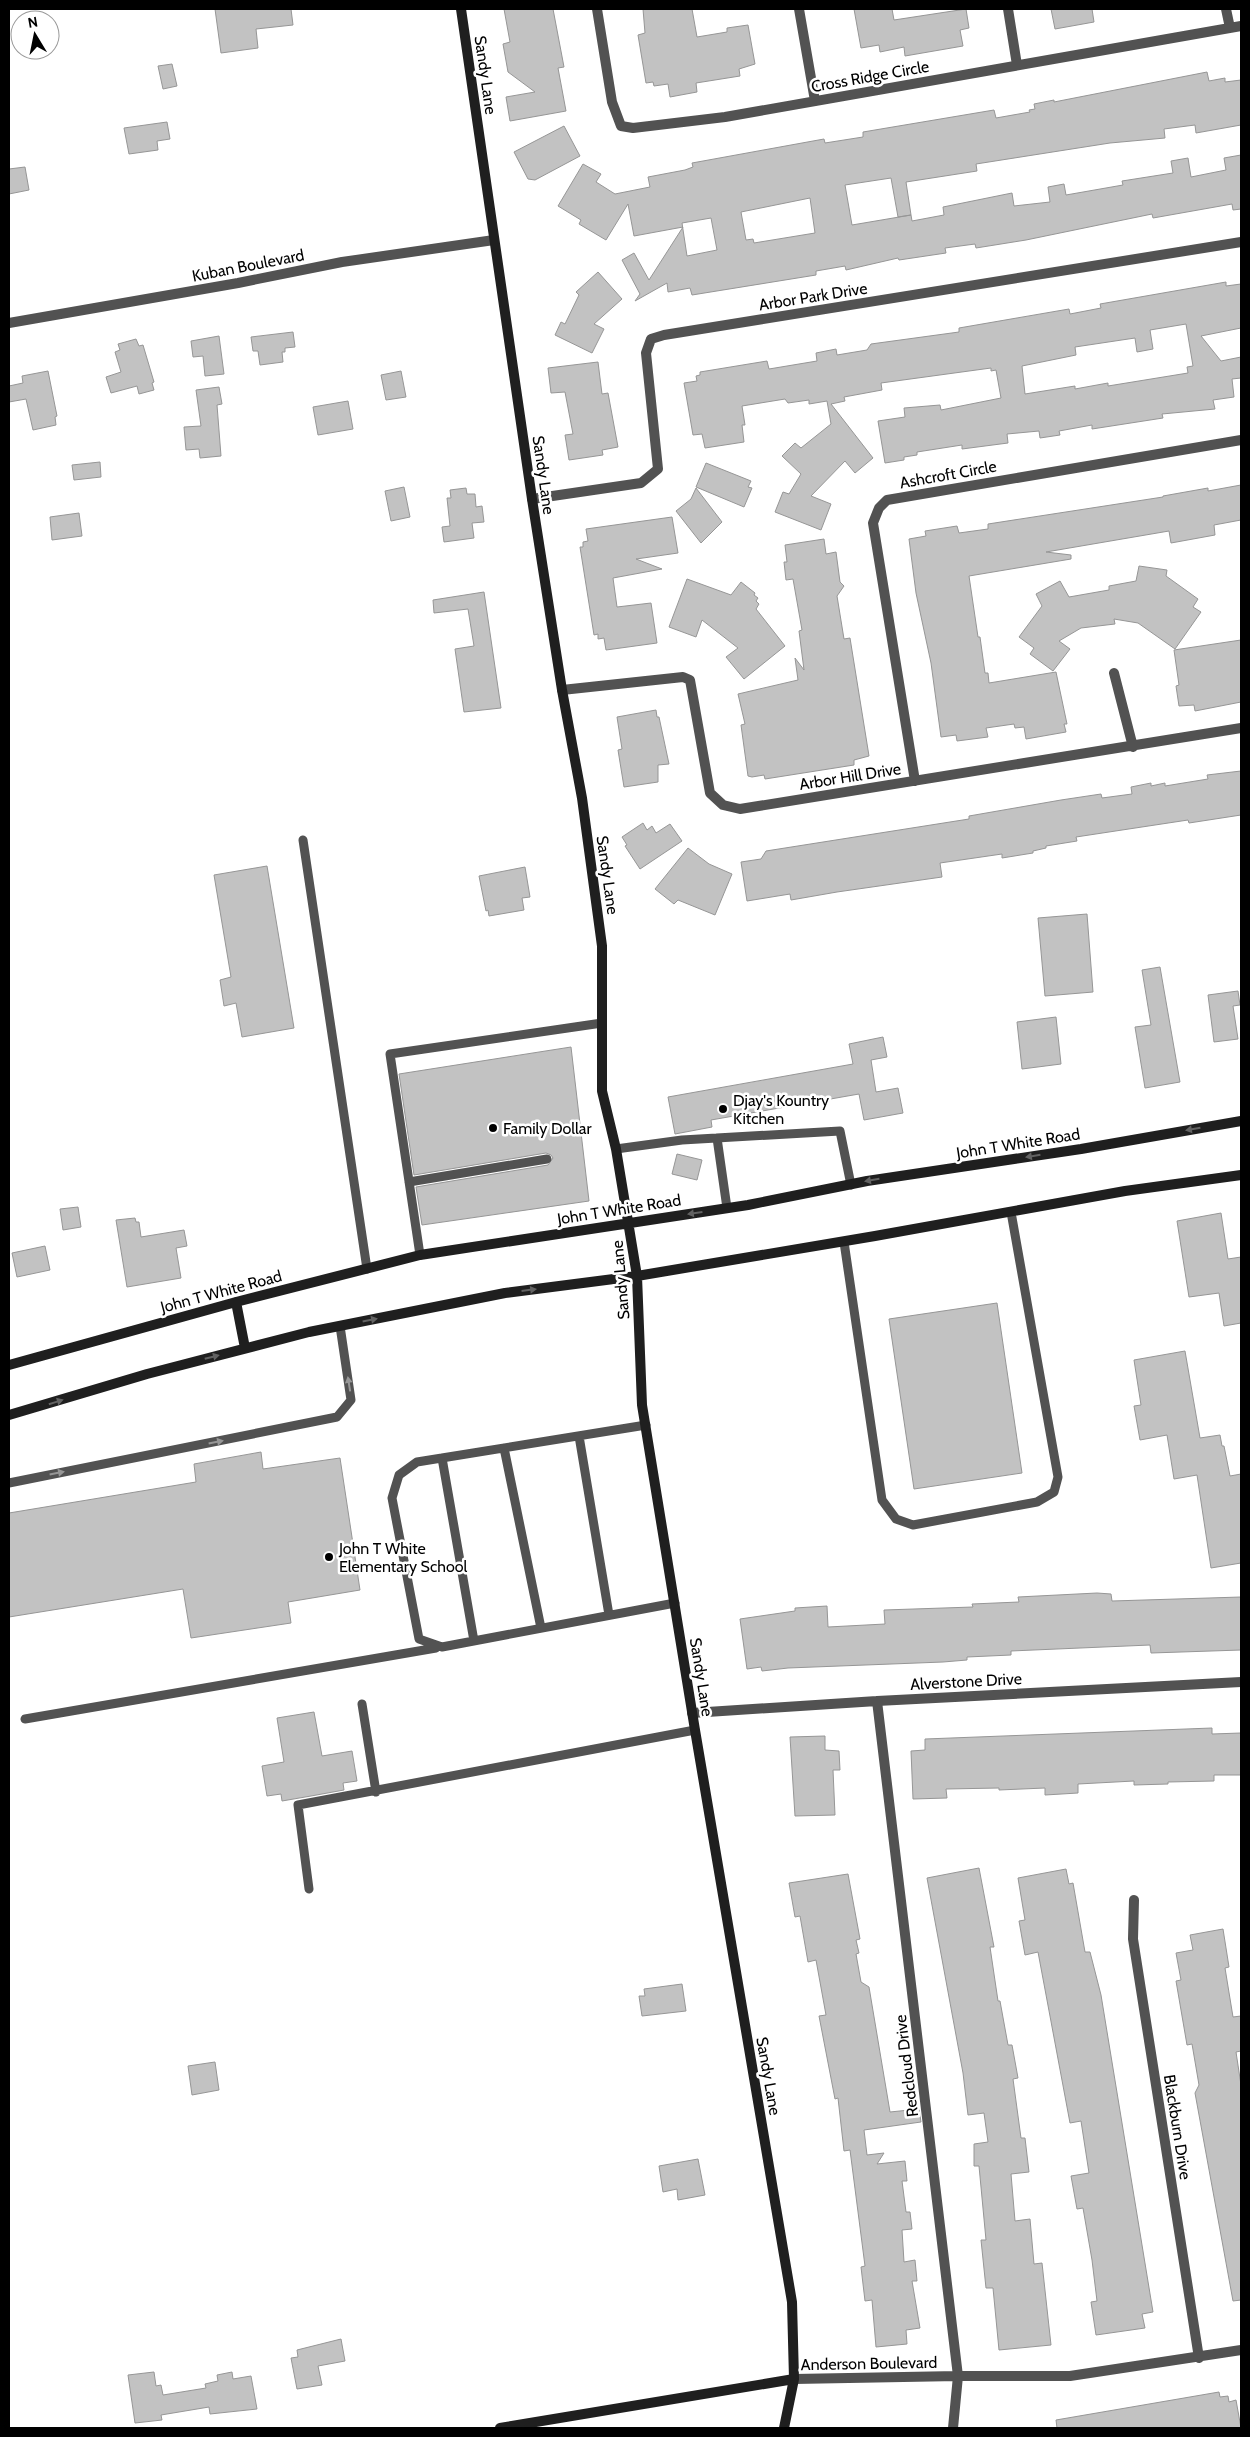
<svg xmlns="http://www.w3.org/2000/svg" width="1250" height="2437" font-family="Cabin,sans-serif">
  <style>
    .building { fill: #c2c2c2; stroke: #969696; fill-rule: evenodd }
    .lines { fill: none; stroke-linecap: round; stroke-linejoin: round }
    .lane { stroke: #525252; stroke-width: 9 }
    .street { stroke: #525252; stroke-width: 10 }
    .secondary { stroke: #1f1f1f; stroke-width: 10 }
    .oneway { fill: #626262 }
    .oneway2 { fill: #979797 }
    .poi-dot { fill: #000; stroke: #fff; stroke-width: 2 }
    .labels { text-anchor: middle; stroke-width: 5; stroke-linejoin: round; paint-order: stroke }
    .street-label { font-size: 16px; fill: #000; stroke: #fff }
    .poi-label { font-size: 16px; fill: #000; stroke: #fff; text-anchor: start }
  </style>
  <rect width="100%" height="100%" fill="#fff"/>
  <path class="building" d="M215,9h76l2,16 -37,4 2,19 -37,5z
    M504,9h49l11,58 -6,1 8,43 -56,10 -4,-24 29,-5 -27,-20 -5,-28 7,-2z
    M643,9h49l5,28 30,-5v-4l21,-3 7,39 -16,5 1,7 -44,7 1,9 -27,5 -2,-13 -14,2 -1,-4 -7,1 -8,-48 7,-2z
    M854,9h38l2,11 72,-11 3,19 -9,2 3,16 -58,10 -1,-9 -24,5 -1,-7 -18,3z
    M1051,9h41l2,13 -39,7z
    M172,64l5,22 -14,3 -5,-23z
    M1207,72l2,9 16,-3v4l16,-2v45l-45,8 -1,-8 -31,4 1,9 -55,5 -134,21 1,7 -71,11 5,33 -13,2 -7,-39 -46,7 7,40 59,-10 1,6 32,-6 -1,-8 69,-14 2,13 36,-4 -2,-15 16,-3 2,11 57,-10 -1,-4 51,-8 -2,-12 17,-3 3,19 35,-7 -2,-12 17,-3v54l-8,1 -1,-6 -79,14 -1,-4 -126,26 -50,8 -1,-4 -30,4 1,5 -47,7 -1,-2 -52,12 -1,-4 -29,5v4l-124,20 -2,-7 -22,4 -1,-9 -32,18 5,-7 -18,-34 12,-7 15,27 34,-53 -49,9 -6,-32 -22,36 -27,-16 2,-4 -23,-14 25,-42 18,10 -5,8 19,12 35,-7 -2,-10 37,-7 8,-3 -1,-4 132,-24 1,4 38,-6v-5l131,-22 2,8 34,-6 -1,-2 6,-1 -1,-5 20,-4v2zM810,198l5,35 -61,10 -1,-4 -7,1 -5,-28zM711,218l6,32 -30,6 -5,-33z
    M167,122l3,17 -13,2 1,9 -29,4 -5,-26z
    M564,126l16,30 -45,24 -7,-1 -14,-27z
    M25,167l4,23 -20,4v-25z
    M598,272l24,27 -28,25 10,5 -12,24 -37,-18 6,-13 4,2 14,-29 -3,-3z
    M1226,282v4l15,-2v44l-40,8 20,25 20,-4v21l-9,1 2,18 -21,3 2,9 -53,5 1,4 -71,11v-4l-33,6 1,4 -20,3 -1,-7 -32,3 1,9 -46,6v-4l-45,7v3l-13,2v3l-19,3 -7,-42 27,-4 -1,-9 36,-3 1,5 60,-12 -5,-28 -5,1v-3l-110,15 1,7 -38,7 1,4 -14,3 42,54 -18,15 -10,-12 -34,35 20,8 -10,26 -46,-18 8,-20 6,2 12,-20 -19,-18 13,-13 6,5 30,-24 -4,-23 -18,3v-4l-21,3 -3,-4 -43,7 3,19h-3l2,17 -39,6 -3,-14 -9,1 -9,-52 13,-2 -1,-5 4,-1v-3l67,-11 2,8 48,-8 -1,-8 20,-4 1,6 30,-5 4,-6 88,-12v-4l110,-19 1,5 31,-6 -1,-4zM1186,324l7,42 -6,1 1,6 -80,13v-3l-33,6v-3l-50,8 -3,-28 54,-11 -1,-8 60,-9 2,14 16,-3 -3,-19z
    M293,332l2,15 -10,1v4h-3l1,10 -23,3 -2,-14h-5l-2,-14z
    M219,336l5,38 -19,2 -2,-20 -10,1 -2,-16z
    M136,339l3,7 4,-1 11,37 -2,1 2,7 -15,4 -2,-8 -26,7 -5,-16 15,-5 -6,-20 5,-2 -2,-6z
    M598,362l4,32 6,-1 10,54 -16,3 1,5 -34,5 -4,-25 8,-1 -8,-42 -14,1 -3,-25z
    M48,371l9,45 -2,1 1,8 -23,5 -7,-31 -17,3v-16l14,-3 -1,-7z
    M401,371l5,26 -20,3 -5,-25z
    M219,387l3,17 -5,1 4,51 -21,2 -1,-9 -13,1 -2,-23 17,-1 -5,-36z
    M348,401l5,28 -35,6 -5,-28z
    M100,462l1,15 -27,3 -2,-15z
    M706,463l45,18 -3,6 4,1 -8,19 -48,-20z
    M1241,485v35l-27,5 1,10 -44,8 -2,-12 -123,21 25,3v4l-102,17 9,61h2l5,36h3l1,10 67,-11 11,52h-3l2,8 -40,7 -2,-12 -9,1 -1,-4 -28,4 2,9 -31,4 -1,-6 -15,2 -10,-74 -15,-70 -7,-54 17,-3 -1,-5 32,-5 2,7 29,-4v-5l175,-27v-1l45,-8v3z
    M404,487l6,30 -19,4 -6,-30z
    M466,488l1,6h8l1,13 6,-1 2,16 -12,1 2,15 -30,4 -2,-15 8,-1 -3,-28h4l-1,-8z
    M696,488l26,34 -21,21 -25,-32 15,-12z
    M79,513l3,23 -30,4 -2,-23z
    M672,517l6,36 -42,6 26,10 -49,9 4,29 34,-4 6,40 -51,7 -2,-12 -6,1v-5l-4,1 -14,-88h3v-5l5,-1 -2,-12z
    M824,539l2,15 10,-2 4,30 4,4 -7,10 7,43 6,-1 19,118 -15,4v5l-89,14 -1,-4 -12,2 -4,-1 -7,-51 4,-1 -7,-30 60,-14 -3,-22 9,12 -5,-39 3,-1 -9,-51 -7,1 -2,-18h3l-2,-17z
    M1139,566l28,4 -1,6 32,23 -5,8 8,5 -26,37 -37,-26 -24,-4 1,5 -34,4 -22,13 11,8 -17,22 -23,-17 4,-6 -15,-11 23,-31 -6,-12 24,-13 9,16 40,-7v-4l27,-5z
    M687,579l44,16 10,-13 14,11 -1,2 4,3 -2,3 3,3 -3,5 29,37 -41,33 -18,-22 12,-9 -36,-28 -6,17 -27,-10z
    M484,592l17,116 -37,4 -9,-63 19,-3 -6,-37 -34,4 -1,-13z
    M1241,640v62l-46,9 -1,-6 -15,1 -3,-20 3,-1 -5,-35z
    M656,710l1,7h2l10,47 -11,1v17l-34,5 -6,-37 4,-1 -5,-32z
    M1241,771v44l-52,8 -1,-3 -112,17 1,4 -31,5v2l-13,3v2l-31,5v-4l-62,9 2,14 -105,15 -46,8 -1,-6 -43,7 -6,-39 20,-3 5,-8 203,-32v-3l92,-16 40,-6 1,4 30,-4 -1,-7 20,-4v3l14,-3v3l43,-7 -1,-4z
    M643,823l4,7 5,-4 4,7 14,-9 12,17 -42,28 -15,-23 2,-1 -5,-8z
    M688,848l21,16 23,10 -17,41 -37,-15 -4,4 -19,-15z
    M267,866l27,162 -52,9 -6,-34 -12,3 -4,-26 11,-3 -17,-102z
    M525,867l5,30 -8,1 2,12 -35,6 -1,-6 -2,1 -7,-35z
    M1087,914l6,78 -48,4 -7,-78z
    M1160,967l20,115 -35,6 -10,-61 16,-2 -9,-55z
    M1238,991l2,14 -7,1 5,33 -24,3 -6,-47z
    M1056,1017l5,47 -39,5 -5,-47z
    M883,1037l4,20 -16,3 5,32 22,-4 5,25 -39,7 -5,-26 -148,26 1,7 -37,7 -7,-37 185,-33 -4,-20z
    M571,1047l18,154 -167,24 -6,-38 132,-22 5,-7 -2,-3 -5,-2 -132,22 -15,-101z
    M677,1154l25,6 -5,20 -25,-6z
    M78,1207l3,20 -18,3 -3,-21z
    M1221,1213l7,46 13,-2v66l-17,3 -5,-33 -30,4 -12,-76z
    M135,1218l1,4h3l2,15 43,-7 3,16 -11,2 5,30 -54,9 -11,-67z
    M45,1246l5,24 -33,7 -5,-24z
    M997,1303l25,170 -108,16 -25,-170z
    M1185,1351l15,87 20,-3 2,11h2l6,30 11,-2v89l-30,5 -14,-93 -23,4 -7,-44 -27,5 -6,-34 7,-1 -7,-45z
    M261,1452l2,17 77,-11 20,132 -72,12 3,21 -100,15 -8,-49 -174,28v-104l187,-31 -2,-18z
    M1097,1593l14,1 1,7 129,-4v53l-90,3 -1,-8 -139,6v4l-44,2v3l-24,2 -155,6 -26,3 -1,-4 -14,2 -7,-50 55,-8v-3l32,-2 1,21 57,-3 -1,-14 89,-3 -1,-3 47,-2 -1,-5z
    M314,1712l8,44 30,-5 5,30 -14,2 1,7 -33,6 -29,5 -1,-7 -14,2 -5,-30 22,-4 -7,-44z
    M1212,1728v6l29,-1v42h-27v6l-46,1v2l-34,1v-4l-56,3v9l-33,2v-7l-46,2v-2l-53,1 1,9 -34,1 -2,-48 14,-1v-11z
    M825,1736v14l14,1 1,19h-7l2,45 -40,1 -5,-79z
    M979,1868l15,79h-4l8,54h2l8,44h4l6,33 -5,1 8,59h4l4,34 -18,2 4,47 15,-2 4,45 8,-1 9,82 -52,5 -6,-62h-7l-5,-48h5l-7,-74h-5v-22l14,-2 -4,-29 -16,2 -5,-42 -36,-195z
    M1066,1869l3,15 4,-1 12,69h5l11,43 52,317 -11,2 3,14 -49,7 -5,-33 6,-1 -5,-41 -9,-52 -6,1 -6,-33 18,-3 -8,-52 -11,2 -32,-171 -13,3 -6,-34 6,-1 -7,-42z
    M848,1874l12,65 -4,1 3,13 -3,1 5,28 8,5 21,125 29,-3 2,13 -57,8 3,25 17,-2 -7,11 28,-3 2,20h-5l4,31h4l2,17 -10,1 2,32 11,-2 2,21h-5l8,47 -14,2 1,14 -31,3 -4,-47 -7,1 -4,-34 4,-1 -15,-116 -6,1 -6,-53 -3,1 -16,-83 7,-1 -10,-55 -8,2 -8,-46 -5,1 -6,-34z
    M1223,1929l6,38 -4,1 8,49 8,-1v35l-5,1 5,33v215l-8,1 -38,-208 4,-8 -7,-41 -5,1 -11,-64 5,-1 -5,-27 17,-3 -3,-15z
    M682,1984l4,27 -44,5 -3,-20h6l-1,-7z
    M215,2062l4,28 -27,5 -4,-29z
    M698,2159l7,36 -27,5 -1,-11 -14,3 -4,-26z
    M341,2339l4,22 -27,5 4,19 -25,4 -6,-31 7,-1 -1,-7z
    M154,2372l2,14 5,-1 2,10 43,-7 -1,-4 13,-3 -1,-6 15,-3 1,7 18,-3 6,33 -47,5 -1,-7 -48,8 1,5 -27,3 -7,-48z
    M1219,2392l1,5 8,-1 1,6 7,-2 5,28h-184l-1,-8z"/>
  <g class="lines">
    <path class="lane" d="M303,840l64,429
      M717,1138l10,70
      M616,1149l66,-9 158,-9 11,54
      M409,1182l138,-23
      M844,1242l38,258 14,19 17,6 124,-23 17,-10 4,-15 -47,-265
      M420,1255l-30,-201 212,-31
      M646,1425l-229,37 -18,13 -7,23 27,141 23,8 233,-44
      M579,1436l30,179
      M504,1448l37,180
      M442,1458l32,183
      M9,1483l328,-66 14,-17 -11,-74
      M362,1704l14,88
      M25,1719l411,-71
      M309,1889l-11,-84 397,-75"/>
    <path class="street" d="M597,9l15,93 9,24 12,2 92,-11 516,-91
      M799,9l16,92
      M1008,9l9,56
      M1226,9l4,19
      M9,323l229,-40 104,-21 152,-22
      M532,499l109,-16 17,-14 -12,-116 5,-14 13,-4 577,-93
      M1114,673l19,74
      M562,690l121,-13 7,3 20,113 13,12 17,4 501,-81
      M915,781l-42,-258 6,-15 8,-8 354,-60
      M877,1701l81,675 -5,52
      M692,1713l185,-12 364,-19
      M1134,1900l-1,39 66,419
      M794,2379l164,-3h112l171,-26"/>
    <path class="secondary" d="M461,9l71,490 30,191 20,108 20,148v145l14,58 21,127 5,129 53,325 97,572 2,77 -10,49
      M236,1302l9,46
      M9,1365l227,-63 184,-47 328,-50 119,-24 214,-32 160,-28
      M9,1415l138,-41 162,-42 196,-39 132,-17 238,-40 250,-45 116,-16
      M500,2428l294,-49"/>
  </g>
  <defs><path id="oneway-solid" d="M-6-.8H1V-3.2L6.5 0L1 3.2V.8H-6Z" transform="scale(1.25)"/></defs>
  <g class="oneway">
    <use href="#oneway-solid" transform="translate(1193 1129) rotate(170)"/>
    <use href="#oneway-solid" transform="translate(1033 1156) rotate(171)"/>
    <use href="#oneway-solid" transform="translate(872 1180) rotate(170)"/>
    <use href="#oneway-solid" transform="translate(695 1213) rotate(172)"/>
    <use href="#oneway-solid" transform="translate(529 1290) rotate(-7)"/>
    <use href="#oneway-solid" transform="translate(370 1320) rotate(-11)"/>
    <use href="#oneway-solid" transform="translate(212 1357) rotate(-14)"/>
    <use href="#oneway-solid" transform="translate(56 1402) rotate(-17)"/>
  </g>
  <g class="oneway2">
    <use href="#oneway-solid" transform="translate(349 1384) rotate(-99)"/>
    <use href="#oneway-solid" transform="translate(216 1442) rotate(-11)"/>
    <use href="#oneway-solid" transform="translate(57 1473) rotate(-11)"/>
  </g>
  <g class="poi-dot">
    <circle cx="723" cy="1109" r="5"/>
    <circle cx="493" cy="1128" r="5"/>
    <circle cx="329" cy="1557" r="5"/>
  </g>
  <g class="labels">
    <g class="street-label">
      <text transform="translate(486 75) rotate(82)" y="6">Sandy Lane</text>
      <text transform="translate(870 76) rotate(-10)" y="6">Cross Ridge Circle</text>
      <text transform="translate(248 265) rotate(-11)" y="6">Kuban Boulevard</text>
      <text transform="translate(813 296) rotate(-9)" y="6">Arbor Park Drive</text>
      <text transform="translate(948 474) rotate(-10)" y="6">Ashcroft Circle</text>
      <text transform="translate(544 475) rotate(82)" y="6">Sandy Lane</text>
      <text transform="translate(850 776) rotate(-9)" y="6">Arbor Hill Drive</text>
      <text transform="translate(608 875) rotate(82)" y="6">Sandy Lane</text>
      <text transform="translate(1018 1143) rotate(-9)" y="6">John T White Road</text>
      <text transform="translate(619 1209) rotate(-9)" y="6">John T White Road</text>
      <text transform="translate(620 1280) rotate(-95)" y="6">Sandy Lane</text>
      <text transform="translate(221 1291) rotate(-15)" y="6">John T White Road</text>
      <text transform="translate(702 1677) rotate(81)" y="6">Sandy Lane</text>
      <text transform="translate(966 1681) rotate(-3)" y="6">Alverstone Drive</text>
      <text transform="translate(906 2066) rotate(-97)" y="6">Redcloud Drive</text>
      <text transform="translate(769 2076) rotate(80)" y="6">Sandy Lane</text>
      <text transform="translate(1178 2127) rotate(81)" y="6">Blackburn Drive</text>
      <text transform="translate(869 2363) rotate(-1)" y="6">Anderson Boulevard</text>
    </g>
    <g class="poi-label">
      <text x="733" y="1106">Djay's Kountry<tspan x="733" dy="18">Kitchen</tspan></text>
      <text x="503" y="1134">Family Dollar</text>
      <text x="339" y="1554">John T White<tspan x="339" dy="18">Elementary School</tspan></text>
    </g>
  </g>
  <rect width="1250" height="2437" fill="none" stroke="#000000" stroke-width="20"/>
  <g transform="translate(35 35) rotate(350)"><circle r="24" fill="#ffffff" stroke="#999999"/>
  <path d="M0-4L9 19L0 12L-9 19Z" fill="#000000"/>
  <text y="-8" font-size="14" font-weight="bold" text-anchor="middle" fill="#000000">N</text>
  </g>
</svg>
